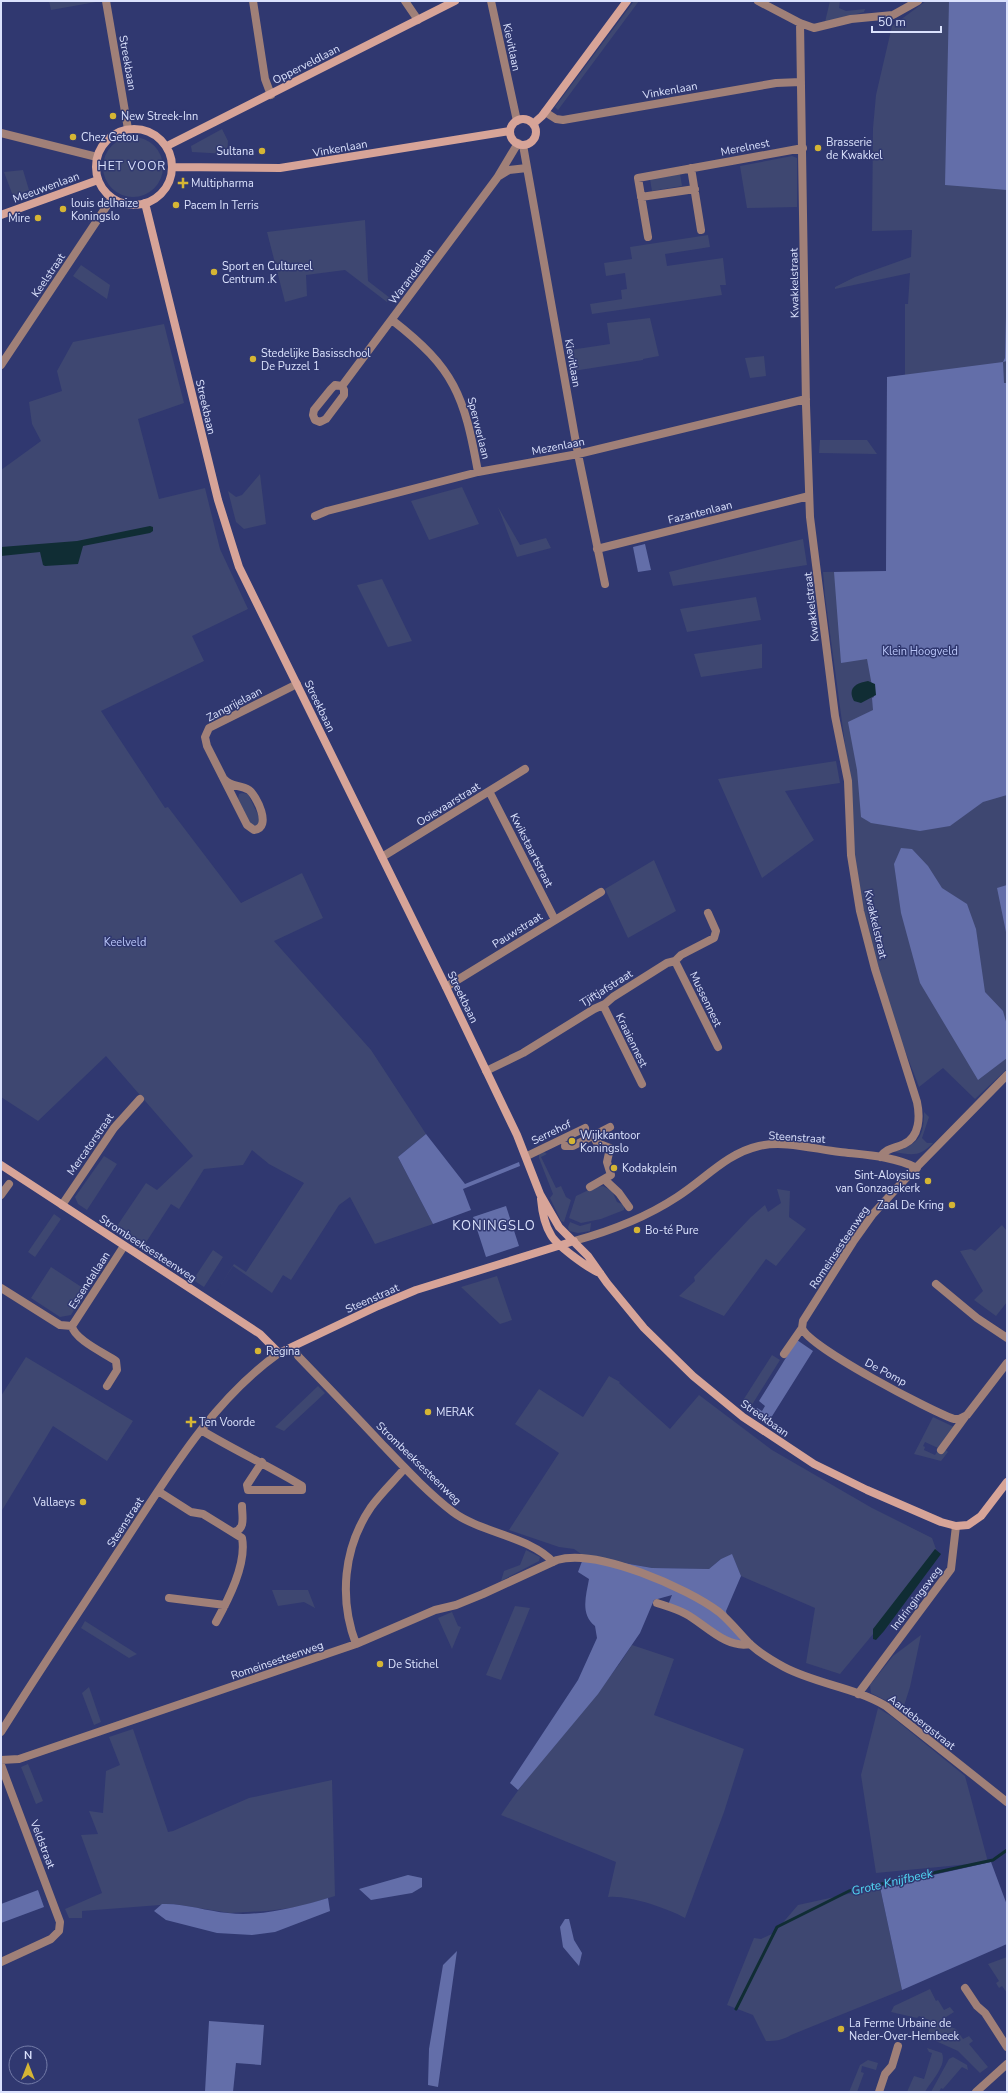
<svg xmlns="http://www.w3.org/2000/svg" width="1008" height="2093" font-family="'Nunito Sans',sans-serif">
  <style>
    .green { fill: #3e4771 }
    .forest { fill: #636ea9 }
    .water { fill: #102d34 }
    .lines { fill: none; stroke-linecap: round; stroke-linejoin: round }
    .stream { stroke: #102d34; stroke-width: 3 }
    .street { stroke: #a08078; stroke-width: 8 }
    .secondary { stroke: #d7a498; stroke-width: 8 }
    .poi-dot { fill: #d5b534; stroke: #303870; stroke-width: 1.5 }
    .labels { text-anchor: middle; stroke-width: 3; stroke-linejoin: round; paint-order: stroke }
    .street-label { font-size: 11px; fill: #dbe2fd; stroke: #303870 }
    .poi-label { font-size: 11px; fill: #dbe2fd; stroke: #303870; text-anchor: start }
    .park-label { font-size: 11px; fill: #bac6f9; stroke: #303870 }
    .neighbourhood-label { font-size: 12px; letter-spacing: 1px; fill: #dbe2fd; stroke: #303870 }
    .water-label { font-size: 12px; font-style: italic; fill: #51daf6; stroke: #303870 }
    .quarter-label { font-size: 13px; letter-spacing: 1px; fill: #dbe2fd; stroke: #303870 }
  </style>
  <rect width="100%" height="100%" fill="#303870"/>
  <path class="green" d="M49,1h47v1l-45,8z
    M634,1h5l-81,109 -3,-3z
    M830,1h10l-1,7 7,3 19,-2 -1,3 -39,10z
    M926,1h81v1068l-32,30 -32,-31 -24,19 -17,-44 -28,-85 -19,-86 -5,-91 -25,-185 -2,-24 63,-1 1,-194 18,-2v-71h3l2,-31 -75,16v-2l20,-10 56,-20 1,-27 -40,1 1,-103 3,-33 16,-69z
    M222,129l6,12 -1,13 -35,-2 -1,-6z
    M103 167a30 30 0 1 1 60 0a30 30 0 1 1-60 0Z
    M792,156l5,2v49l-50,1 -7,-42z
    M23,170l6,20 -16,6 -9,-24z
    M680,174l2,12 -30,5 -2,-12z
    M365,220l3,61 22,17 -3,4 -42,-32 -39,5 1,21 -22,6 -18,-70z
    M708,235l2,12 -45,7 2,12 56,-8 3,27h-6l2,10 -130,19 -2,-10 32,-5 -1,-9 6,-1 -2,-16 -19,3 -2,-13 28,-4 -2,-12z
    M81,265l29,20 -3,14 -34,-23z
    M650,318l9,38 -16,3v1l-70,11 -3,-21 40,-6 -3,-21z
    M164,324l20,79 -46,16 21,80 46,-11 15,61 28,60 -56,27 12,25 -103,50 64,97 3,-1 73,96 61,-30 21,45 -49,23 97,109 55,84 -28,23 35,67 -58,20 -25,-47 -11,8 -48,75 -8,-5 -11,18 -39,-27 -18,28 19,-30 12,8 58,-89 -35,-19 -17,-14 -9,15 -39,4 -25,40 -8,-5 -28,43 -28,-18 31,-46 11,7 36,-34 -87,-100 -68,65 -37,-24v-627l40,-29 -9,-17 -3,-22 33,-11 -5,-20 16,-29z
    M764,356l2,20 -16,2 -5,-20z
    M820,440h47l10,14 -58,-1z
    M260,474l6,50 -22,5 -8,-7 -8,-31 8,6 6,-2z
    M462,487l17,37 -50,16 -18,-39z
    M498,507l22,38 26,-7 5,10 -34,9z
    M803,539l4,26 -134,21 -4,-14z
    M382,579l30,62 -24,6 -31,-62z
    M756,597l5,23 -74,12 -7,-23z
    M762,644v24l-61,9 -7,-23z
    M836,761l4,22 -55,8 29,49 -52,38 -44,-99z
    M242,793l6,1 12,25v3l-4,4 -6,-2 -12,-25 1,-5z
    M654,860l22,51 -48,27 -23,-49z
    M924,1112l5,5 -7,21 5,5h6c-13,14 -21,12 -39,9 24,-8 30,-14 30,-40z
    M544,1152l3,2 -6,3 15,31 5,-2 5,11 5,3 -7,22 -3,-1 -11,-23 3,-4 -14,-36v-4z
    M104,1156l13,8 -30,46 -9,-6 -3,-7z
    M603,1186l9,5 5,11 7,3v5l-23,9 -20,4 -12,-5 7,-22 19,-9z
    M777,1189l13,2 -1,26 17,12 -30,37 -10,-7 -42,57 -45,-20 16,-15 -1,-4 57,-60 14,-12 3,7 13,-9z
    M54,1214l7,5 -26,38 -7,-5z
    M570,1222l10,4 11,-3 -1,8 -12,2 -9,-2 -1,-4z
    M1002,1225l5,6v71l-11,14 -22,-16 9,-9 -23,-40 11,-2 4,2z
    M213,1250l10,7 -19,30 -11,-7z
    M51,1267l35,23 -15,25 -11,2 -29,-19z
    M497,1276l15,44 -12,4 -39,-37z
    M772,1355l8,5 -30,48 -8,-6z
    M26,1357l107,64 -26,40 -54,-35 -52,86v-116z
    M609,1376l11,6 -1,1 51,46 29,-34 73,55 100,58 60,30 5,14 -2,7 -95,115 -34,-11 9,-55 -74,-32 -9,-21 -11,4 -12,10 -57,-1 -68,-12 -10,-7 -15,-2 -50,-17 50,-77 -44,-29 24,-35 44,28z
    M318,1386l7,7 -41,38 -9,-4z
    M933,1417l21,10 -16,21 -13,-6 -2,4 2,1 -1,3 11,5 4,-6h6l3,3 -7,9 -27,-7z
    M526,1550l14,7 -1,4 -38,20 3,-10 16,-6z
    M272,1590h36l7,18 -11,-6 -26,4z
    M515,1606l15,2 -29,72 -15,-5z
    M452,1612l6,14 3,1 -9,22 -14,-31z
    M85,1621l52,33 -8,4 -48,-30z
    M921,1635l-11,52 -7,22 -32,-16 -1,-8 23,-29z
    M632,1645l42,14 -20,56 90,34 -20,63 -39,106c-18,-10 -57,-23 -77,-21l8,-35 -115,-47c39,-60 92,-109 131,-170z
    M89,1687l12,35 -7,3 -12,-32z
    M878,1708l13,8 74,60 23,86h3l-115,11 -15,-98z
    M133,1729l35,103 5,-1 76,-33 83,-18 3,116 -36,11 -32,4 -37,2 -57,-9 -91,7v7h-13l-4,-9 37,-16 -21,-58 17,-1 -9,-23 14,2 3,-42 14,-6 -11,-28z
    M28,1764l15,37 -7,3 -15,-37z
    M880,1887l22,103 -111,45c-8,5 -15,6 -25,6l-13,-26 -26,-10 27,-67 7,1 13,-6 24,-28z
    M1007,1957v36l-5,-7 -3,2 -3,-5 3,-2 -11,-17z
    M930,1989l6,12 2,-1 6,10 6,-3 4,5 -8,5 -3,7 13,5 7,10 6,-3 4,5 -4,3 19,23 -8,6 -22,-22 -31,-14 3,-11 -2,-1 1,-5 -10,-4 -2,2 -26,-6 3,-6z
    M927,2048l15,5c5,13 -11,28 -17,39h-18l7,-16 10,3 8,-26 -3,-1z
    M953,2057l14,8 1,5 -6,-3 -19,22 -2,-1 -2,4h-8l18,-33z
    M868,2060l10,3 -2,7 -14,-4 -1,6 3,1 -7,19h-8l11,-27z"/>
  <path class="forest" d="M949,1h58v189l-62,-5z
    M1007,274v87l-4,1 1,21h3v412l-24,7 -33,24 -30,5 -49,-8 -10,-6 -4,-47 -9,-48 25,-12 -1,-12 2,-1 -7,-38 -26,4 -7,-91 52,-1 1,-194 116,-15 2,-4z
    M645,544l6,26 -13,2 -5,-25z
    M901,848l11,1 16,17 14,22 25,16 9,25 9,63 18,19 4,14v33l-29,22 -58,-97 -19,-70 -7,-49z
    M1007,885v52l-10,-49z
    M426,1134l39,50 54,-22 1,4 -57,23 8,21 -38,14 -35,-67z
    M506,1206l13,40 -33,11 -13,-40z
    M797,1340l16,11 -44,70 -14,-9 2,-4 5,3 3,-5 -6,-5z
    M732,1554l9,22 -15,35 3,14 16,16 -9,1 -68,-37 4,-10 -18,5 -14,33 -42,61 -80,96 -8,-7 68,-103 19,-42 -2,-12c-15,-12 -9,-30 -6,-47l-11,-7 6,-16 68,12 57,1 12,-10z
    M991,1862l16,43v39l-105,46 -22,-103z
    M408,1875l14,3v9l-10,6 -41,7 -12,-11z
    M38,1890l6,17 -43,16v-19z
    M328,1898l2,13 -55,21 -23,3 -35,-2 -51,-13 -12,-9 8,-7c22,-1 44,7 66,9 31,4 71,-6 100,-15z
    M565,1919h4l5,21 8,13 -3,13 -16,-19 -3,-20z
    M457,1951l-19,136 -10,-2 1,-36 14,-84z
    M209,2021l55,4 -3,40 -25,-2 -3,29h-28z"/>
  <path class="water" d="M150,526l3,1v4l-3,2 -67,13 -5,18 -33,2 -2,-1 -3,-13 -39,4v-9l76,-6z
    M868,681l7,3 1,11 -15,8 -7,-2c-7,-13 2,-18 14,-20z
    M935,1549l6,5 -57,77 -8,9 -3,-1v-10z"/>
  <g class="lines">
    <path class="stream" d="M736,2009l41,-82 72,-36 144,-31 14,-10"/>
    <path class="street" d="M106,1l22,128
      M253,1l12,78 6,16
      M405,1l13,19
      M491,1l26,120
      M758,1l42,22 14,5 37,-9 42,-4 25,-14
      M800,23l6,382 4,112 25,199 13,65 3,74 9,56 15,58 42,133c3,14 3,35 -13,42 -10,5 -16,3 -24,13
      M545,112l11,7 7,1 213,-37 25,-1
      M1,133l96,24
      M523,145l55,309 27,130
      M691,168l10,62
      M499,176l10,-6 18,-2
      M641,197l54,-8
      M648,237l-10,-59 165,-30
      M392,320c63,49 72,75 86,152
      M1,365l111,-167
      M342,386l2,4v5l-18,24 -6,3 -5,-2 -2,-5 1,-5 17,-21 4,-4 7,1 155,-208 21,-35
      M315,516l12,-5 151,-39 100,-18 228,-55
      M597,549l212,-53
      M224,779c7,9 16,5 25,11 7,5 24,38 5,40l-7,-5 -40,-79 -2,-9 4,-9 88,-44
      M489,791l66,129
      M382,857l143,-88
      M675,961l43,86
      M446,987l155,-95
      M603,1005l39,79
      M486,1071l37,-18 71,-44 11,-5 8,-7 54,-34 8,-2 6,-6 33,-17 2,-7 -8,-18
      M593,1135l4,8 13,5 -3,14 4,13 -7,4
      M565,1146h8l37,-19
      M527,1156l58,-28
      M590,1187l14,-8 15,14 10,14
      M1,1195l8,-11
      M62,1205l52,-77 26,-29
      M574,1241c37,-10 71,-23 103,-44 27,-17 50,-44 82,-51 25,-6 55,3 81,6 26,3 53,4 77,16
      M936,1284l41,34 30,20
      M1,1288l59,37 12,1c2,13 32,27 44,35l1,9 -10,16
      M72,1326l52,-80
      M802,1328c6,19 129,83 152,91h5l8,-4 40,-52
      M294,1347l4,9c28,29 55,57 82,86 23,24 47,50 73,70 28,21 78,25 100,50
      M784,1354l18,-26 1,-7 50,-79 20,-28 34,-37 100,-102
      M201,1430c33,20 68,36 101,56v4h-54l-1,-5 15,-23
      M941,1450l24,-33
      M158,1491l33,21 12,2 39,24c5,26 -14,62 -26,84
      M234,1532c12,-3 8,-16 8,-26
      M169,1598l56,7
      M657,1603c9,3 20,6 29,11 20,11 40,35 64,30
      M356,1644c-17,-45 -13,-96 15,-137 10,-14 23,-26 34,-39
      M858,1694l93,-125 5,-43
      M1,1732c38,-61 78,-120 117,-180 47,-71 91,-149 161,-199
      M1,1760l18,-1 337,-115 79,-34 21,-5 27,-11 74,-34c40,-12 130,28 162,52 12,10 21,22 32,33 10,9 22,16 33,22 32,17 70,20 102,39l121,96
      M1,1765l59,157 -1,9 -8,8 -50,23
      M965,1988l12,18 8,7 22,34
      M879,2092l6,-18 7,-8 6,-20
      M976,2092l31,-28"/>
    <path class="secondary" d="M510 132a13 13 0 1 1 26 0a13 13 0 1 1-26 0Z
      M533,124l9,-8 85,-115
      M96 167a38 38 0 1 1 76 0a38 38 0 1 1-76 0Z
      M167,146l288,-145
      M173,167l107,1 230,-37
      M145,203l73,297 21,67 207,420 71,148 23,59 19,33 29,29 19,27 37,45 49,48 50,41 71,47 53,26 74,32 15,4 12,-1 13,-9 26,-34
      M1,215l97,-35
      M1,1165l259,169 19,19 99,-47 38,-16 158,-49
      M541,1199c1,12 3,25 10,36 5,10 38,34 49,38"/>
  </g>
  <g class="poi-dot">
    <circle cx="113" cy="116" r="4"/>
    <circle cx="73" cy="137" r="4"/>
    <circle cx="818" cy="148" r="4"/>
    <circle cx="262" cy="151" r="4"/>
    <path d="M181 177h4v4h4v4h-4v4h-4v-4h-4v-4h4z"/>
    <circle cx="176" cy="205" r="4"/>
    <circle cx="63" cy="209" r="4"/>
    <circle cx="38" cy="218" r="4"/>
    <circle cx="214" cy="272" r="4"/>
    <circle cx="253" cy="359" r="4"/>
    <circle cx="572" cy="1141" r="4"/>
    <circle cx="614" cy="1168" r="4"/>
    <circle cx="928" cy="1181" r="4"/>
    <circle cx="952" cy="1205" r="4"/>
    <circle cx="637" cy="1230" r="4"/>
    <circle cx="258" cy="1351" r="4"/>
    <circle cx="428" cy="1412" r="4"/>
    <path d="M189 1416h4v4h4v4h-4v4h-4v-4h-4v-4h4z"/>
    <circle cx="83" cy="1502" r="4"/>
    <circle cx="380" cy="1664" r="4"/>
    <circle cx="841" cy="2029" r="4"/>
  </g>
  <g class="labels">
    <g class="street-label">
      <text transform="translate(512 47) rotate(78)" y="4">Kievitlaan</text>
      <text transform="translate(128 63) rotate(80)" y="4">Streekbaan</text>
      <text transform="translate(306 64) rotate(-27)" y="4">Opperveldlaan</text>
      <text transform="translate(670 90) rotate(-10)" y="4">Vinkenlaan</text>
      <text transform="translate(745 147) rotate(-11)" y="4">Merelnest</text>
      <text transform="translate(340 148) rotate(-10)" y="4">Vinkenlaan</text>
      <text transform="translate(46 187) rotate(-20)" y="4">Meeuwenlaan</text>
      <text transform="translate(48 275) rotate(-56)" y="4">Keelstraat</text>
      <text transform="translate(411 276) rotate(-53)" y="4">Warandelaan</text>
      <text transform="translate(794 283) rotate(-91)" y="4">Kwakkelstraat</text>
      <text transform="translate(573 363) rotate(80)" y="4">Kievitlaan</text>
      <text transform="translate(206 407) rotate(77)" y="4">Streekbaan</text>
      <text transform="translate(479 428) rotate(76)" y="4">Sperwerlaan</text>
      <text transform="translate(558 446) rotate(-11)" y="4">Mezenlaan</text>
      <text transform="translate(700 512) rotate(-14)" y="4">Fazantenlaan</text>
      <text transform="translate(811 607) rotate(-96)" y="4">Kwakkelstraat</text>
      <text transform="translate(234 704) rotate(-28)" y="4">Zangrijelaan</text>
      <text transform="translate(320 706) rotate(64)" y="4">Streekbaan</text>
      <text transform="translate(448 804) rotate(-32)" y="4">Ooievaarstraat</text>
      <text transform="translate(532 850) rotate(63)" y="4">Kwikstaartstraat</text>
      <text transform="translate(876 924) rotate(77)" y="4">Kwakkelstraat</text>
      <text transform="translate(517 930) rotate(-32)" y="4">Pauwstraat</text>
      <text transform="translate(606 988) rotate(-32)" y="4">Tjiftjafstraat</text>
      <text transform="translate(463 997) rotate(64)" y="4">Streekbaan</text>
      <text transform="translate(706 999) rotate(64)" y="4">Mussennest</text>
      <text transform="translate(632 1040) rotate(64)" y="4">Kraaiennest</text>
      <text transform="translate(551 1132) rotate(-26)" y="4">Serrehof</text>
      <text transform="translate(797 1137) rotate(4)" y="4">Steenstraat</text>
      <text transform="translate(90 1144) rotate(-55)" y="4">Mercatorstraat</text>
      <text transform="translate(839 1247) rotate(-56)" y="4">Romeinsesteenweg</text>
      <text transform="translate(148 1248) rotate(33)" y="4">Strombeeksesteenweg</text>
      <text transform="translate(89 1280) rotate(-57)" y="4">Essendallaan</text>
      <text transform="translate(372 1298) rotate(-24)" y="4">Steenstraat</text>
      <text transform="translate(886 1372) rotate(28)" y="4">De Pomp</text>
      <text transform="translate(765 1418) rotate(35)" y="4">Streekbaan</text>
      <text transform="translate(419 1463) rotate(44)" y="4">Strombeeksesteenweg</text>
      <text transform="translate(125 1522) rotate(-57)" y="4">Steenstraat</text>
      <text transform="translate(916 1598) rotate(-53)" y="4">Indringingsweg</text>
      <text transform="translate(277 1660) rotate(-19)" y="4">Romeinsesteenweg</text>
      <text transform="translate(922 1722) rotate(38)" y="4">Aardebergstraat</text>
      <text transform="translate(43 1844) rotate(69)" y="4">Veldstraat</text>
    </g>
    <g class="poi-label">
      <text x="121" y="120">New Streek-Inn</text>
      <text x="81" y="141">Chez Getou</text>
      <text x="826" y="146">Brasserie<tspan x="826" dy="13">de Kwakkel</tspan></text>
      <text x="254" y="155" text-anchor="end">Sultana</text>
      <text x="191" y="187">Multipharma</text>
      <text x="71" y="207">louis delhaize<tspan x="71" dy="13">Koningslo</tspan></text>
      <text x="184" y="209">Pacem In Terris</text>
      <text x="30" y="222" text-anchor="end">Mire</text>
      <text x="222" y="270">Sport en Cultureel<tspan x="222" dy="13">Centrum .K</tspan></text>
      <text x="261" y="357">Stedelijke Basisschool<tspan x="261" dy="13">De Puzzel 1</tspan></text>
      <text x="580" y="1139">Wijkkantoor<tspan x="580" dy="13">Koningslo</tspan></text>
      <text x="622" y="1172">Kodakplein</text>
      <text x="920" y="1179" text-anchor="end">Sint-Aloysius<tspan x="920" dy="13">van Gonzagakerk</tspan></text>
      <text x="944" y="1209" text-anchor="end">Zaal De Kring</text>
      <text x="645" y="1234">Bo-té Pure</text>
      <text x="266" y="1355">Regina</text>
      <text x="436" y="1416">MERAK</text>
      <text x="199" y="1426">Ten Voorde</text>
      <text x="75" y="1506" text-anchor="end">Vallaeys</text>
      <text x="388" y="1668">De Stichel</text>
      <text x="849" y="2027">La Ferme Urbaine de<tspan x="849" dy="13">Neder-Over-Hembeek</tspan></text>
    </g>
    <g class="park-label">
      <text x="920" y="655">Klein Hoogveld</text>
      <text x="125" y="946">Keelveld</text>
    </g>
    <g class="neighbourhood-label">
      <text x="132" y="170">HET VOOR</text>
    </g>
    <g class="water-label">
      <text transform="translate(892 1882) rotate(-13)" y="4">Grote Knijfbeek</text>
    </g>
    <g class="quarter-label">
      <text x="494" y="1230">KONINGSLO</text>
    </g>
  </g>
  <rect width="1008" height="2093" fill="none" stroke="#dbe2fd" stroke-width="4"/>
  <g transform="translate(28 2065)"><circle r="19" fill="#303870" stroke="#747ca8"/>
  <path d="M0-3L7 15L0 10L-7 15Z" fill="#d5b534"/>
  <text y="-6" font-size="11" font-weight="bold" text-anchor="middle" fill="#dbe2fd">N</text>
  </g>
  <path d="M872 26v6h69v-6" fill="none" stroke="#dbe2fd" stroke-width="2"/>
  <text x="878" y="26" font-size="12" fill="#dbe2fd" stroke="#303870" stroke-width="3" paint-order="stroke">50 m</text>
</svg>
